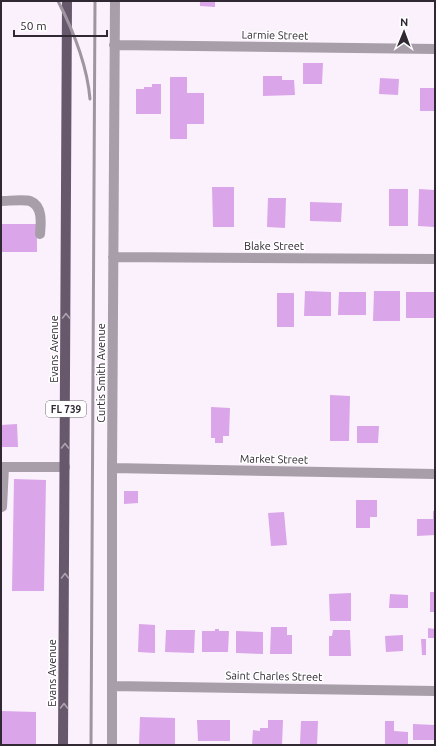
<svg xmlns="http://www.w3.org/2000/svg" width="436" height="746" font-family="Ubuntu,sans-serif">
  <style>
    .building { fill: #dba5e9 }
    .lines { fill: none; stroke-linecap: round; stroke-linejoin: round }
    .minor { stroke: #a79eaa; stroke-width: 10 }
    .major { stroke: #68586c; stroke-width: 10 }
    .rail { stroke: #9e95a0; stroke-width: 3 }
    .oneway { stroke: #aca3ae }
    .labels { text-anchor: middle; stroke-width: 3; stroke-linejoin: round; paint-order: stroke }
    .shield { fill: #fff; stroke: #6e6870; stroke-width: 1 }
    .shield-label { font-size: 10px; font-weight: bold; fill: #302832 }
    .street-label { font-size: 11px; fill: #302832; stroke: #fff }
  </style>
  <rect width="100%" height="100%" fill="#faf1fc"/>
  <path class="building" d="M200,1h15v6l-15,-1z
    M303,63h20l-1,21h-19z
    M263,76h19v4h12l1,15 -32,1z
    M170,77h17v16h17v31h-17v15h-17z
    M380,78l19,1 -1,16 -19,-1z
    M152,84h9v30h-25v-25h8v-2h8z
    M420,88h15v23h-15z
    M212,187h22v40h-21z
    M389,189h19v37h-19z
    M419,189l16,1v37l-17,-1z
    M268,198h18l-1,30 -18,-1z
    M310,202l32,1 -1,19 -31,-1z
    M1,224h36v28h-36z
    M305,291l26,1v24h-27z
    M374,291h26v30h-27z
    M339,292h27v23h-28z
    M406,292h29v26h-29z
    M277,293h17v34h-17z
    M330,395l20,1 -1,45h-19z
    M211,407l19,1 -1,28h-6v7h-8v-5h-4z
    M17,424l1,23h-17v-22z
    M357,426h22l-1,17h-21z
    M14,479l32,1 -2,111h-32z
    M124,491h14v12l-14,1z
    M356,500h21v17h-7v11h-14z
    M433,511h2v24l-18,1v-17h16z
    M284,512l3,33 -16,1 -3,-33z
    M430,592h5v20h-5z
    M351,593v28h-21l-1,-27z
    M390,594l18,1v13h-19z
    M139,624l16,1v28l-17,-1z
    M271,627h16v8h5v19h-22z
    M428,628l7,1v9h-7z
    M215,629h4v2h10l-1,21h-26v-21h13z
    M166,630h29l-1,23 -29,-1z
    M333,630h17l1,26h-22v-20h3z
    M236,631l27,1v22l-27,-1z
    M403,635v16l-17,1 -1,-16z
    M421,639h5v16h-4z
    M1,711l35,1v33h-35z
    M140,717l35,1v27h-36z
    M197,720h33v21h-32z
    M268,720h15l-1,25h-30l1,-15 7,1v-3h8z
    M301,721h17l-1,24 -17,-1z
    M385,721h9v10l14,1v13h-23z
    M413,724l22,1v15h-22z"/>
  <g class="lines">
    <path class="minor" d="M114,45l321,4
      M1,201c7,0 23,-2 29,0 13,5 11,22 10,33
      M113,257l322,2
      M1,467h64
      M112,468l323,6
      M1,507h1l2,-40
      M112,686l323,5
      M112,745v-277l3,-467"/>
    <path class="major" d="M63,745l4,-744"/>
    <path class="rail" d="M58,1c16,31 29,63 32,98
      M91,745l4,-744"/>
  </g>
  <defs><path id="oneway-chevron" d="M-2-3.5L2.5 0L-2 3.5" fill="none" stroke-width="1.6" stroke-linecap="round" stroke-linejoin="round"/></defs>
  <g class="oneway">
    <use href="#oneway-chevron" transform="translate(66 316) rotate(-90)"/>
    <use href="#oneway-chevron" transform="translate(65 446) rotate(-90)"/>
    <use href="#oneway-chevron" transform="translate(65 576) rotate(-90)"/>
    <use href="#oneway-chevron" transform="translate(64 706) rotate(-90)"/>
  </g>
  <g class="labels">
    <rect class="shield" x="46" y="401" width="40" height="16" rx="3"/>
    <g class="shield-label">
      <text x="66" y="413">FL 739</text>
    </g>
    <g class="street-label">
      <text transform="translate(275 35) rotate(1)" y="4">Larmie Street</text>
      <text x="274" y="250">Blake Street</text>
      <text transform="translate(54 349) rotate(-90)" y="4">Evans Avenue</text>
      <text transform="translate(101 373) rotate(-90)" y="4">Curtis Smith Avenue</text>
      <text transform="translate(274 459) rotate(1)" y="4">Market Street</text>
      <text transform="translate(52 673) rotate(-90)" y="4">Evans Avenue</text>
      <text transform="translate(274 676) rotate(1)" y="4">Saint Charles Street</text>
    </g>
  </g>
  <rect width="436" height="746" fill="none" stroke="#302832" stroke-width="4"/>
  <g transform="translate(404 32) rotate(1)" stroke="#ffffff" stroke-width="3" paint-order="stroke">
  <path d="M0-3L7 15L0 10L-7 15Z" fill="#302832"/>
  <text y="-6" font-size="11" font-weight="bold" text-anchor="middle" fill="#302832">N</text>
  </g>
  <path d="M14 30v6h93v-6" fill="none" stroke="#302832" stroke-width="2"/>
  <text x="20" y="30" font-size="12" fill="#302832" stroke="#ffffff" stroke-width="3" paint-order="stroke">50 m</text>
</svg>
